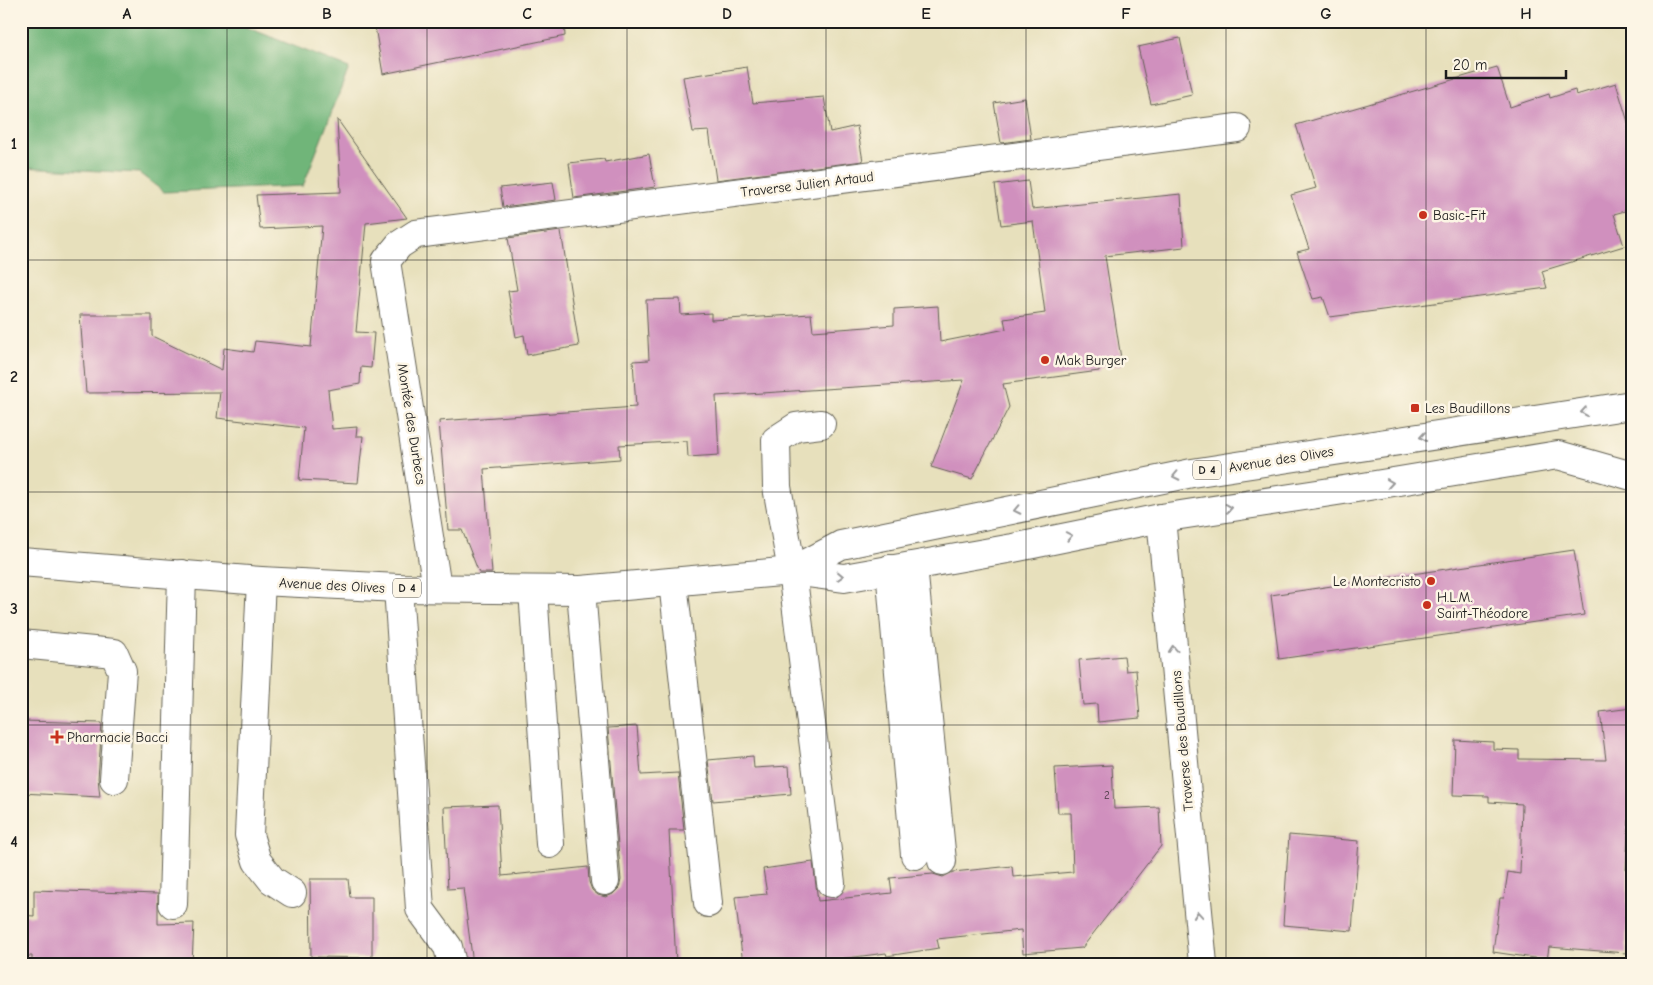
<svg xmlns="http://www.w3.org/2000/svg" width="1653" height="985" font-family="'Comic Neue',sans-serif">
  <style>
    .forest { fill: #6fb579; stroke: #46684a }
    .building { fill: #d090be }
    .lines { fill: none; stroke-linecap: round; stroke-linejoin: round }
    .minor-casing { stroke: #636154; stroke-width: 30 }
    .major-casing { stroke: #636154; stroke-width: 30 }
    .minor { stroke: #fff; stroke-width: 28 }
    .major { stroke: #fff; stroke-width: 28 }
    .oneway { stroke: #999 }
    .grid { fill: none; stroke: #1c1c1c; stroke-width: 1; stroke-opacity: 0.55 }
    .poi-dot { fill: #c8321e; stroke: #fcf5e5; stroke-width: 2 }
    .labels { text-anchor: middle; stroke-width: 5; stroke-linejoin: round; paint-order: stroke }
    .number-label { font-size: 11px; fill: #493944 }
    .shield { fill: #fcf5e5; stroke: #5f5d58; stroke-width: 1 }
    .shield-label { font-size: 12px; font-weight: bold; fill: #1c1c1c }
    .street-label { font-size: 14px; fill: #1c1c1c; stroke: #fcf5e5 }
    .poi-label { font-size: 14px; fill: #1c1c1c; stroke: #fcf5e5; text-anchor: start }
    .neatline { fill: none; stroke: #1c1c1c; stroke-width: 2 }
    .grid-label { font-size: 16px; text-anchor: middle; font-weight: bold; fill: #1c1c1c }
  </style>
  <rect width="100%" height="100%" fill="#fcf5e5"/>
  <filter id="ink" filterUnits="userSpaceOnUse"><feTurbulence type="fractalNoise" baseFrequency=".02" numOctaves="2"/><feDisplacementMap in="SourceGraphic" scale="10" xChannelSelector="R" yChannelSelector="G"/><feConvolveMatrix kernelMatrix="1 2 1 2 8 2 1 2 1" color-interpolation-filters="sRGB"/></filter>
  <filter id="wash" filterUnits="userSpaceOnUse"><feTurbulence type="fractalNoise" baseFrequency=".0096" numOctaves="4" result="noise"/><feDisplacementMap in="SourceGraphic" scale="20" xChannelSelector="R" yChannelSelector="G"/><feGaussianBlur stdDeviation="1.12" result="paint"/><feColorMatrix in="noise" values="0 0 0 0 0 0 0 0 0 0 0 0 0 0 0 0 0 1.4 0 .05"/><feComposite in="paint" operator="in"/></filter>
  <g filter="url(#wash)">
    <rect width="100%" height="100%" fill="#e7e0bc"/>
    <path class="forest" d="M21,21h210l118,47 -46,118 -139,6 -25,-19 -118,-6z"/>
    <g id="blocks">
      <path class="building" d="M374,21h190l1,15 -182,38z
        M1180,38l12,57 -41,9 -13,-57z
        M747,67l6,36 71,-6 6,35 27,-6 6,35 -147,19 -7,-49 -16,1 -10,-55z
        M1497,67l13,40 39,-13 1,4 25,-8 1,5 40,-12 16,52v74l-18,5 10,32 -82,25 5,17 -217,29 -7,-20 -10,2 -16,-47 12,-3 -18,-54 25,-7 -20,-63z
        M1025,98l6,41 -30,4 -7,-40z
        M337,119l70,99 -41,5 -10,109 18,1 -3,35 -10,-1 -1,17 -32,6 4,39 25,-2 -1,9h7l-5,47 -59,-3 5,-52 -87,-10 3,-26 -134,1 -6,-78h72v21l70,34 2,-22 29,4 2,-11 56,6 11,-121 -62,3 -4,-34 85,-3z
        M649,154l6,33 -81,11 -5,-35 35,-4 1,3z
        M1028,181l4,28 149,-15 3,53 -79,9 17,109 -23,3v3l-96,13 6,23 -37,72 -41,-12 33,-87 -248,16 3,59 -31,2 -1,-16 -68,4 1,14 -136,10 8,104h-13l-17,-43h-14l-9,-109 197,-14 -3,-46 16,-1 -3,-60 34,-1 1,16 30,-2v7l100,-6 2,17 81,-6v-16l44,-3 2,36 66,-13 -2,-10 41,-6 -12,-92 -32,4 -6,-40z
        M553,182l3,18 -53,7 -3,-19z
        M561,231l18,115 -52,9 -3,-20 -8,2 -8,-46 9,-1 -9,-52z
        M1574,550l10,65 -305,44 -8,-64z
        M1124,656l2,15 10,-1 4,48 -42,4 -1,-18 -14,1 -4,-45z
        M1632,708v94h-2l-4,67h2l-2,84 -77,-6 -2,13 -54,-8 7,-54h4l4,-26 12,2 2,-70 -33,-2v-6l-36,-1 2,-55 38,2v7l26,1v9l87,1 -6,-48z
        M21,721l81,2 -4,55 2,19 -79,-4z
        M637,726l4,49 37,-2 6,57h-15l7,134h-203l-10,-76 -15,1 -4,-82 54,-2 4,71 86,-9 1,15 3,8 6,5 8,2 7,-3 6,-6 2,-8 -13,-152z
        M753,756l1,12 35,-2 2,28 -78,7 -5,-41z
        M1112,765l2,44 45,-2 2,39 -79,102 -59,5 -2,-23 -84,9 2,9 -52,8 -1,-3 -86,11h-57l-8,-67 32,-3 -4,-25 50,-7 5,39 74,-8 -2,-15 43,-4 10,3 10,-5 59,-6 1,11 60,-5 -2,-59h-13l-3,-45z
        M1289,835l70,6 -7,90 -69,-6z
        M310,879h38l2,18h22v61l-61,-1z
        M34,890l124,4v30l36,-1 -2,41h-160v-8h-11v-41l13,1z"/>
    </g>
  </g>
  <g filter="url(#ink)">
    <use href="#blocks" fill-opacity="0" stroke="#636154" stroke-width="1"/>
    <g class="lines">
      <defs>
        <path id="minor" d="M821,424l-25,3 -20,13 1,47 15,84 39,312
          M1161,518l42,446
          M913,566l29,295
          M890,569l25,286
          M261,581l-12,254 8,26 15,19 20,13
          M673,582l35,321
          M398,588l22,321 28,38 4,17
          M437,588l-51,-327 13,-16 17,-11 821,-106
          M533,590l17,254
          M581,590l24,291
          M21,644l93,9 8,18 -8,108
          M173,904l9,-330"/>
        <path id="major" d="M21,562l240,19 137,7 183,2 211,-19 52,7 169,-30 148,-30 202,-31 195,-32 74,21
          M792,571l49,-26 351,-72 440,-68"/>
      </defs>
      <use href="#minor" class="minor-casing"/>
      <use href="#major" class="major-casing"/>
      <use href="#minor" class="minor"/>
      <use href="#major" class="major"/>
    </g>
    <defs><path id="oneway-chevron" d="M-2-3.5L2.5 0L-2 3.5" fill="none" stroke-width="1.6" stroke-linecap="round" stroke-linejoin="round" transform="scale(1.25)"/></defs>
    <g class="oneway">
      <use href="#oneway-chevron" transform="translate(1584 412) rotate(171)"/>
      <use href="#oneway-chevron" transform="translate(1423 437) rotate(171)"/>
      <use href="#oneway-chevron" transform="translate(1176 476) rotate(168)"/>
      <use href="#oneway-chevron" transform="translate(1390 483) rotate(-9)"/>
      <use href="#oneway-chevron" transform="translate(1229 508) rotate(-9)"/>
      <use href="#oneway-chevron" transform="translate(1017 510) rotate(168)"/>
      <use href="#oneway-chevron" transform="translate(1069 536) rotate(-11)"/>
      <use href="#oneway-chevron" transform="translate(840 576) rotate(2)"/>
      <use href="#oneway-chevron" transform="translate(1173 649) rotate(-95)"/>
      <use href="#oneway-chevron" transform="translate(1198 915) rotate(-95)"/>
    </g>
  </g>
  <path class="grid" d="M227,21v943M427,21v943M627,21v943M826,21v943M1026,21v943M1226,21v943M1426,21v943M21,260h1611M21,492h1611M21,725h1611"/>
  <g class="poi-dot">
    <circle cx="1423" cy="215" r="5"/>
    <circle cx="1045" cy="360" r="5"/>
    <rect x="1410" y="403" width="10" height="10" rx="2.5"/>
    <circle cx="1431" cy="581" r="5"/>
    <circle cx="1427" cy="605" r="5"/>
    <path d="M54.5 729.5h5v5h5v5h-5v5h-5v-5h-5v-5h5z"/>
  </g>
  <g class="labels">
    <g class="number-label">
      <text x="1107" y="799">2</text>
    </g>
    <g class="shield">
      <rect x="1193" y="460.5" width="28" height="19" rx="4"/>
      <rect x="393" y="578.5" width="28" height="19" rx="4"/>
    </g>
    <g class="shield-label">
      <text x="1207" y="474">D 4</text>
      <text x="407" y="592">D 4</text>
    </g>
    <g class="street-label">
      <text transform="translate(807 184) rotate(-7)" y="5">Traverse Julien Artaud</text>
      <text transform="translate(412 424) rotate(81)" y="5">Montée des Durbecs</text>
      <text transform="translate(1281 459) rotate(-9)" y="5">Avenue des Olives</text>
      <text transform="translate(332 585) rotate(3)" y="5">Avenue des Olives</text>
      <text transform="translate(1182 741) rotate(-95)" y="5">Traverse des Baudillons</text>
    </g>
    <g class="poi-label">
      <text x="1433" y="220">Basic-Fit</text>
      <text x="1055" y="365">Mak Burger</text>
      <text x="1425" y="413">Les Baudillons</text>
      <text x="1421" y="586" text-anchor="end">Le Montecristo</text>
      <text x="1437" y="602">H.L.M.<tspan x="1437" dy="16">Saint-Théodore</tspan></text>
      <text x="67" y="742">Pharmacie Bacci</text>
    </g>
  </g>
  <rect width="1653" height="985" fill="none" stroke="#fcf5e5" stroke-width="55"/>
  <path d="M1446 70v8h120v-8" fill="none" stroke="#1c1c1c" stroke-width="2.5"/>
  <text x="1453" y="70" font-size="15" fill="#1c1c1c" stroke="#fcf5e5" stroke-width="4" paint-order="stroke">20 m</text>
  <rect x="28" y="28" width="1598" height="930" class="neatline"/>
  <g class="grid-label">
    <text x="127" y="19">A</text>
    <text x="327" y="19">B</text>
    <text x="527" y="19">C</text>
    <text x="727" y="19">D</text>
    <text x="926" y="19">E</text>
    <text x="1126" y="19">F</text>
    <text x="1326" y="19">G</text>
    <text x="1526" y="19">H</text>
    <text x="14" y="149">1</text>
    <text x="14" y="382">2</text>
    <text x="14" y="614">3</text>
    <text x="14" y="847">4</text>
  </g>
</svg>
